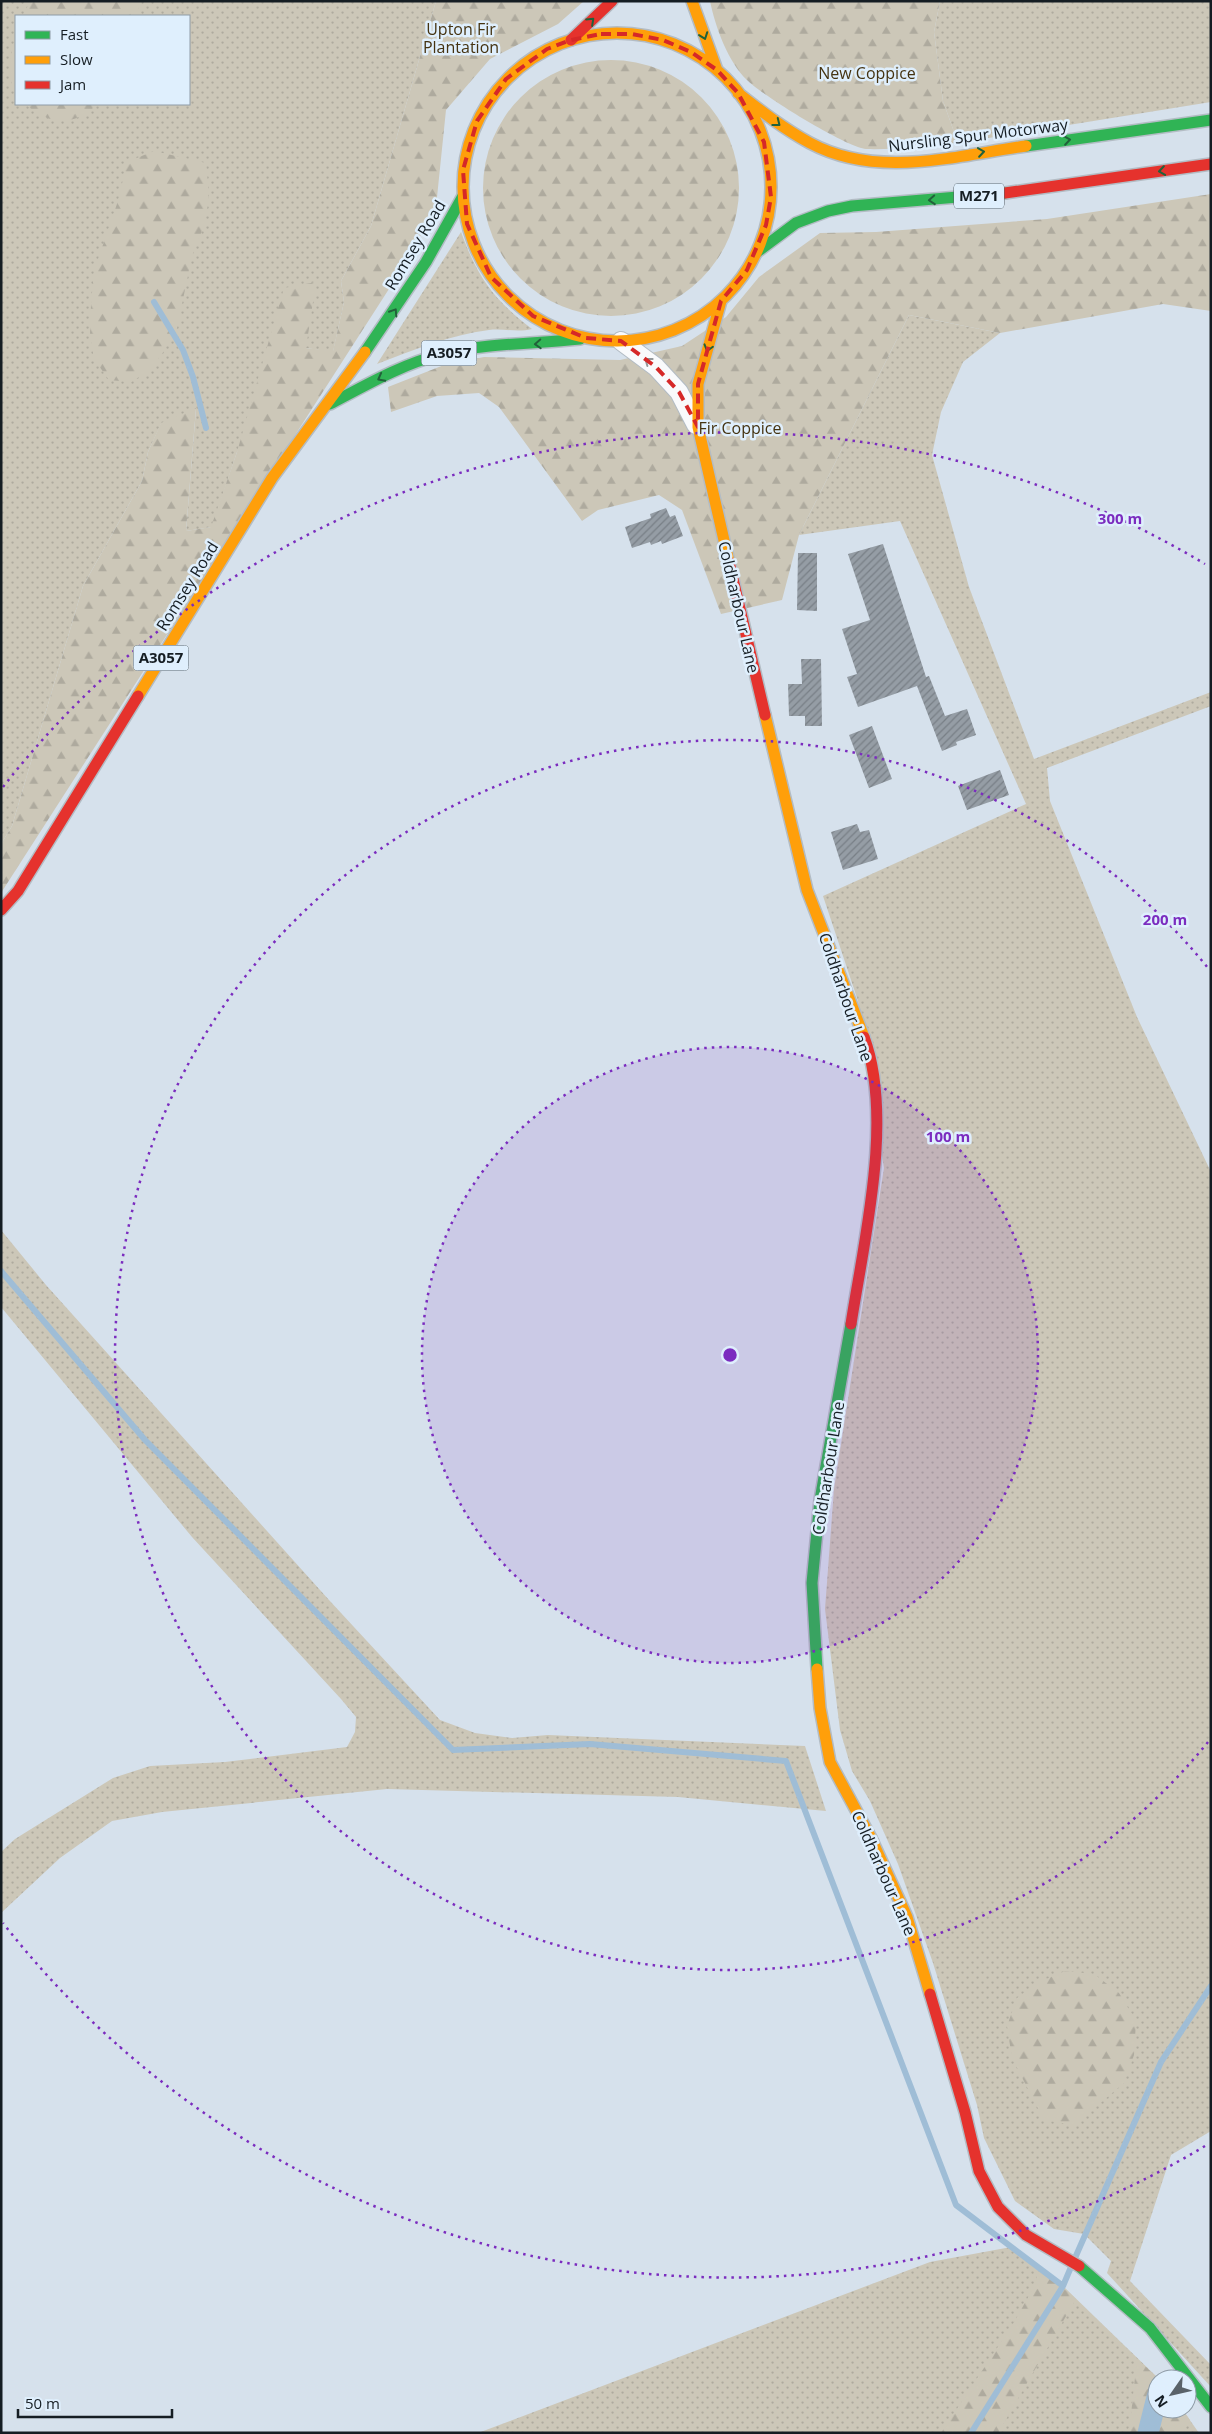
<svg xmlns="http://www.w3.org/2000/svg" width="1212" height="2434" font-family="'Open Sans',sans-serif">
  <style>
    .grass { fill: url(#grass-dots); fill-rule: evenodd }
    .forest { fill: url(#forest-firs) }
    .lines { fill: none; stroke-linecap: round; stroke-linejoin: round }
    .stream { stroke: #9fbdd6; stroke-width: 6 }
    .canal { stroke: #9fbdd6; stroke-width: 21 }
    .building { fill: url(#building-hatch) }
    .street-casing { stroke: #b3bcc4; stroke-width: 20 }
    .fast-casing { stroke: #b3bcc4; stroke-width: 14 }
    .slow-casing { stroke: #b3bcc4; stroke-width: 14 }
    .jam-casing { stroke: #b3bcc4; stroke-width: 14 }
    .street { stroke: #f9fafc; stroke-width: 18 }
    .fast { stroke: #30b455; stroke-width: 11 }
    .slow { stroke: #ff9f0a; stroke-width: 11 }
    .jam { stroke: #e5322d; stroke-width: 11 }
    .oneway { stroke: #21613a }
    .oneway2 { stroke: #92979a }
    .marked { fill: none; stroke: #d62828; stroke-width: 4; stroke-dasharray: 10 6; stroke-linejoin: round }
    .ring { fill: none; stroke: #7b2cbf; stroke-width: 2.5; stroke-dasharray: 2.5 5 }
    .labels { text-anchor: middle; stroke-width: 5; stroke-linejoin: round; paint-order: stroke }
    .shield { fill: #dfeffd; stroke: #525c64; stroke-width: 1 }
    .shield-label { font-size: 15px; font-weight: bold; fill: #151d23 }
    .park-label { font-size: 16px; fill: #453311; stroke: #dfeffd }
    .street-label { font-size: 16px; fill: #151d23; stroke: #dfeffd }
    .centre { fill: #7b2cbf; stroke: #dfeffd; stroke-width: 2.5 }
    .ring-label { font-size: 15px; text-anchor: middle; font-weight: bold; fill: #7b2cbf; stroke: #dfeffd; stroke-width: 5; stroke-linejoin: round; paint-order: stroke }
  </style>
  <defs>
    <pattern id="grass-dots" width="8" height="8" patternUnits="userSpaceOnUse" patternTransform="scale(1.25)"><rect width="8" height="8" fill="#ccc7b8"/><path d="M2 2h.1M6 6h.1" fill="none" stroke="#aeaa9e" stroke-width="1.8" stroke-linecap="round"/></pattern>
    <pattern id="forest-firs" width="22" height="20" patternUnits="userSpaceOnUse" patternTransform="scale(1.25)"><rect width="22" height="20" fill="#ccc7b8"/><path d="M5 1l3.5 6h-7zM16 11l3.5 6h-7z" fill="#aeaa9e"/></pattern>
    <pattern id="building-hatch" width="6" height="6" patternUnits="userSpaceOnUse" patternTransform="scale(1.25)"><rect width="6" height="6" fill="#959da5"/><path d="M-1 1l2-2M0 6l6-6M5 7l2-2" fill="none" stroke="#787f86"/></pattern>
  </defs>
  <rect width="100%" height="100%" fill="#d6e1ec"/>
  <path class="grass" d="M1,1h435l-65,225 -30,55 3,21 -11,50 -27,-4 -69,104 -25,75 -26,4 10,-122 -35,15 -13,28 -6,29 -59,105 -71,240 -11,18zM16,16h173v88h-173z
    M940,1h271v101l-253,41 -15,-42 -9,-69z
    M461,232c17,46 32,67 71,97 -15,4 -29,-1 -43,1 -39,5 -76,20 -112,34z
    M909,315l91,18 -37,29 -22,50 -9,43 37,132 65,172 177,-67v14l-164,62 3,33 87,216 74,155v959l-40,24 -41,126 81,84v22l-104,-114 4,-12 -27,-27 -30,-5 -39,-28 -31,-63 -7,-33 -44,-142 -35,-99 -28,-63 -18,-30 -12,-41 -15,-121 9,-120 50,-321 -26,-167 -35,-105 203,-92 -126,-283 -101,14z
    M1,1230l45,55 283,315 111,120 35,13 37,5 36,-3 257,11 21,65 -148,-14 -291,-8 -225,23 -50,9 -52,37 -59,55v-61l14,-13 98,-61 37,-12 75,-4 122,-15 8,-15 1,-15 -15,-18 -149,-162 -191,-230z
    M1011,2247l52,39 96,93 -2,30h25l17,24h-721l452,-171z"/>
  <path class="forest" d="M30,1h112l-7,15h-112z
    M436,1h148l-26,23 -68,35 -44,51 -10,97 -31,57 -404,629v-49l11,-18 71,-240 59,-105 6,-29 13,-29 35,-15 -10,123 25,-4 26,-75 47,-164 32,-6 -10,66 27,3 11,-49 -3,-21 30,-55z
    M710,1h230l-6,31 9,69 15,42c-30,2 -62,7 -92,6 -20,-2 -103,-53 -119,-69 -19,-18 -32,-54 -37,-79z
    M16,35v59c-10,-18 -5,-41 0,-59z
    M483 188a128 128 0 1 1 256 0a128 128 0 1 1-256 0Z
    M25,104h73c-26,23 -46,22 -73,0z
    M154,151l52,12 3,33 -4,27 -13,33 -15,72 -15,26 -15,18 -16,10 -22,-2 -15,-21 -4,-24 1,-31 3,-33 24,-70 9,-39z
    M1211,194v117l-48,-7 -163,29 -91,-18 -110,220 -17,65 -61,14 -39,-104 -23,-15 -61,15 -16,11 -83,-114 -20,-14 -42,3 -46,16 -3,-25 56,-22 40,-8 136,3 62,-14 44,-29 33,-40 61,-44 56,-1 171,-13z
    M1065,1971l29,3 25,19 17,28 -2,34 -10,28 -50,42 -30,-5 -32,-62 -5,-32 10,-28 20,-15z
    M1039,2268l37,31 -78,134h-57l72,-109 22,-39z
    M1137,2359l22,20 -2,30h25l8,11 -7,13h-56l3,-9z"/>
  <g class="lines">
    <path class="stream" d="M154,302l29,48 10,27 13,51
      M1,1271l144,169 308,310 137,-6 196,17 170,444 107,81 8,-19
      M1075,2258l86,-196 50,-76
      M971,2433l92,-147"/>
    <path class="canal" d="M1148,2433l9,-36"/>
  </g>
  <path class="building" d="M666,508l4,9 5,-2 8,21 -21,8 -1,-3 -10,4 -1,-3 -18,6 -7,-21 26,-9 -1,-4z
    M883,544l43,133 3,-1 16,40 22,-7 9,26 -20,7 1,3 -15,6 -25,-65 -59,21 -11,-30 10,-3 -15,-45 28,-9 -22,-66z
    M798,553h19v58l-20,-1z
    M801,659h20l1,67h-17v-10h-16l-1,-32h14z
    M872,726l20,53 -23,9 -20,-53z
    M1000,770l9,25 -42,15 -9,-24z
    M857,824l3,8 9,-2 9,29 -35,11 -12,-38z"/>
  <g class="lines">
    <defs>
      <path id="street" d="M621,341l35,26 23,25 17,33"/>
      <path id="fast" d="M1026,146l185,-26
        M757,252l39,-29 32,-12 24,-5 153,-13
        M365,352l61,-90 37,-66
        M330,404c36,-19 72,-40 112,-50 45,-11 92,-10 138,-15
        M817,1669l-5,-86 8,-83 31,-176
        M1079,2266l71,62 61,79"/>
      <path id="slow" d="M692,1l25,69
        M463 187a154 154 0 1 1 308 0a154 154 0 1 1-308 0Z
        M738,93c23,18 46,36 72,50 67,36 144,13 216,3
        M721,301l-23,83v43l31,135
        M138,696l134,-218 93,-126
        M765,715l42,175 57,147
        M817,1669l3,39 10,54 41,76 36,79 23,77"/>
      <path id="jam" d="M571,40l41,-39
        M1005,193l206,-29
        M729,562l36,153
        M1,910l17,-19 120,-195
        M851,1324c13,-84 43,-207 13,-287
        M930,1994l35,118 14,59 19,36 28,28 53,31"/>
    </defs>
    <use href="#street" class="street-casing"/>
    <use href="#fast" class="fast-casing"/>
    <use href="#slow" class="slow-casing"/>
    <use href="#jam" class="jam-casing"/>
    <use href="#street" class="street"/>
    <use href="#fast" class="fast"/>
    <use href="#slow" class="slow"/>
    <use href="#jam" class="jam"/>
  </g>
  <defs><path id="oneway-chevron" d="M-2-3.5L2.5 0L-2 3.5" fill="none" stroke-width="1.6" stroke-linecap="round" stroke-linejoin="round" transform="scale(1.25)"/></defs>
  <g class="oneway">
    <use href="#oneway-chevron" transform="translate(591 21) rotate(-43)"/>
    <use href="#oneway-chevron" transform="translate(704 36) rotate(70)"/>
    <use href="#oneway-chevron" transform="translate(777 123) rotate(38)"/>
    <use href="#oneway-chevron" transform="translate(1067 140) rotate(-8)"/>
    <use href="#oneway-chevron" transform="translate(981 152) rotate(-8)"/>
    <use href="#oneway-chevron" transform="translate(1162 171) rotate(172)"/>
    <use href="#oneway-chevron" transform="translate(932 200) rotate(176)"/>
    <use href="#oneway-chevron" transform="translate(394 312) rotate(-57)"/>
    <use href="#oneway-chevron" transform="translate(538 344) rotate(177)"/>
    <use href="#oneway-chevron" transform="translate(708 348) rotate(106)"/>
    <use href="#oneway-chevron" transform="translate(381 378) rotate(152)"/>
  </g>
  <use class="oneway2" href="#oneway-chevron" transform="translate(648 361) rotate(-143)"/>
  <path class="marked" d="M601,34h31l31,6 28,12 26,18 21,23 26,49 7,55 -5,28 -19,45 -26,31 -23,83v43l-19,-35 -23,-25 -35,-26 -35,-3 -53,-22 -42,-39 -24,-53 -4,-54 14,-49 29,-42 41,-30 24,-9z"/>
  <circle cx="730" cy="1355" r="308" fill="#7b2cbf" fill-opacity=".12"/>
  <g class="ring">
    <circle cx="730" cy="1355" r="308"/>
    <path d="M1208 1742A615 615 0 1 1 1208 968"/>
    <path d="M1205 2146A923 923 0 0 1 3 1923M3 787A923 923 0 0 1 1205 564"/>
  </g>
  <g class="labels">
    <g class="shield">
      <rect x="954" y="183.5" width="50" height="25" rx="4"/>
      <rect x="421.5" y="340.5" width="55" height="25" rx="4"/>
      <rect x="133.5" y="645.5" width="55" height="25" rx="4"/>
    </g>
    <g class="shield-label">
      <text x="979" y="201">M271</text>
      <text x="449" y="358">A3057</text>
      <text x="161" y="663">A3057</text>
    </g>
    <g class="park-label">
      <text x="461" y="35">Upton Fir<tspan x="461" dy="18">Plantation</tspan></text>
      <text x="867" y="79">New Coppice</text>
      <text x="740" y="434">Fir Coppice</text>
    </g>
    <g class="street-label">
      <text transform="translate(978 135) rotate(-7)" y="6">Nursling Spur Motorway</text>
      <text transform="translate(415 245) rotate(-59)" y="6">Romsey Road</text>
      <text transform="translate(187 586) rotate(-58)" y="6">Romsey Road</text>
      <text transform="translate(739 607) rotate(77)" y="6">Coldharbour Lane</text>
      <text transform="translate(846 997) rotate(71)" y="6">Coldharbour Lane</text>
      <text transform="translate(828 1468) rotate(-81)" y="6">Coldharbour Lane</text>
      <text transform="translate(884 1873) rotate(66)" y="6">Coldharbour Lane</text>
    </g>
  </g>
  <circle cx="730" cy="1355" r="8" class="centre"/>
  <g class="ring-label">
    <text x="1120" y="524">300 m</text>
    <text x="1165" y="925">200 m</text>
    <text x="948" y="1142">100 m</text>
  </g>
  <rect width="1212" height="2434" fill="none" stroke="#151d23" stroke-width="5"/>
  <rect x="15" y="15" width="175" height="90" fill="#dfeffd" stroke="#8e9ba6"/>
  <rect x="25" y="31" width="25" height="8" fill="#30b455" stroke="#8e9ba6"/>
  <text x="60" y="40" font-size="15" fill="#151d23">Fast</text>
  <rect x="25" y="56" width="25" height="8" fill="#ff9f0a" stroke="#8e9ba6"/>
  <text x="60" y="65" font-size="15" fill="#151d23">Slow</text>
  <rect x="25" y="81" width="25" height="8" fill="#e5322d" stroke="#8e9ba6"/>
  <text x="60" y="90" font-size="15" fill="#151d23">Jam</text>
  <g transform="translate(1172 2394) rotate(236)"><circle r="24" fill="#dfeffd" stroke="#8e9ba6"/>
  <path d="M0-4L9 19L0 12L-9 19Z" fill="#596269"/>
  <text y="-8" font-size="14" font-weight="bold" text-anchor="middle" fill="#151d23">N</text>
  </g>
  <path d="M18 2409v8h154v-8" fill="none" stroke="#151d23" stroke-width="2.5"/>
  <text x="25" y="2409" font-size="15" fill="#151d23" stroke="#dfeffd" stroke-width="4" paint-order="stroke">50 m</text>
</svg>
